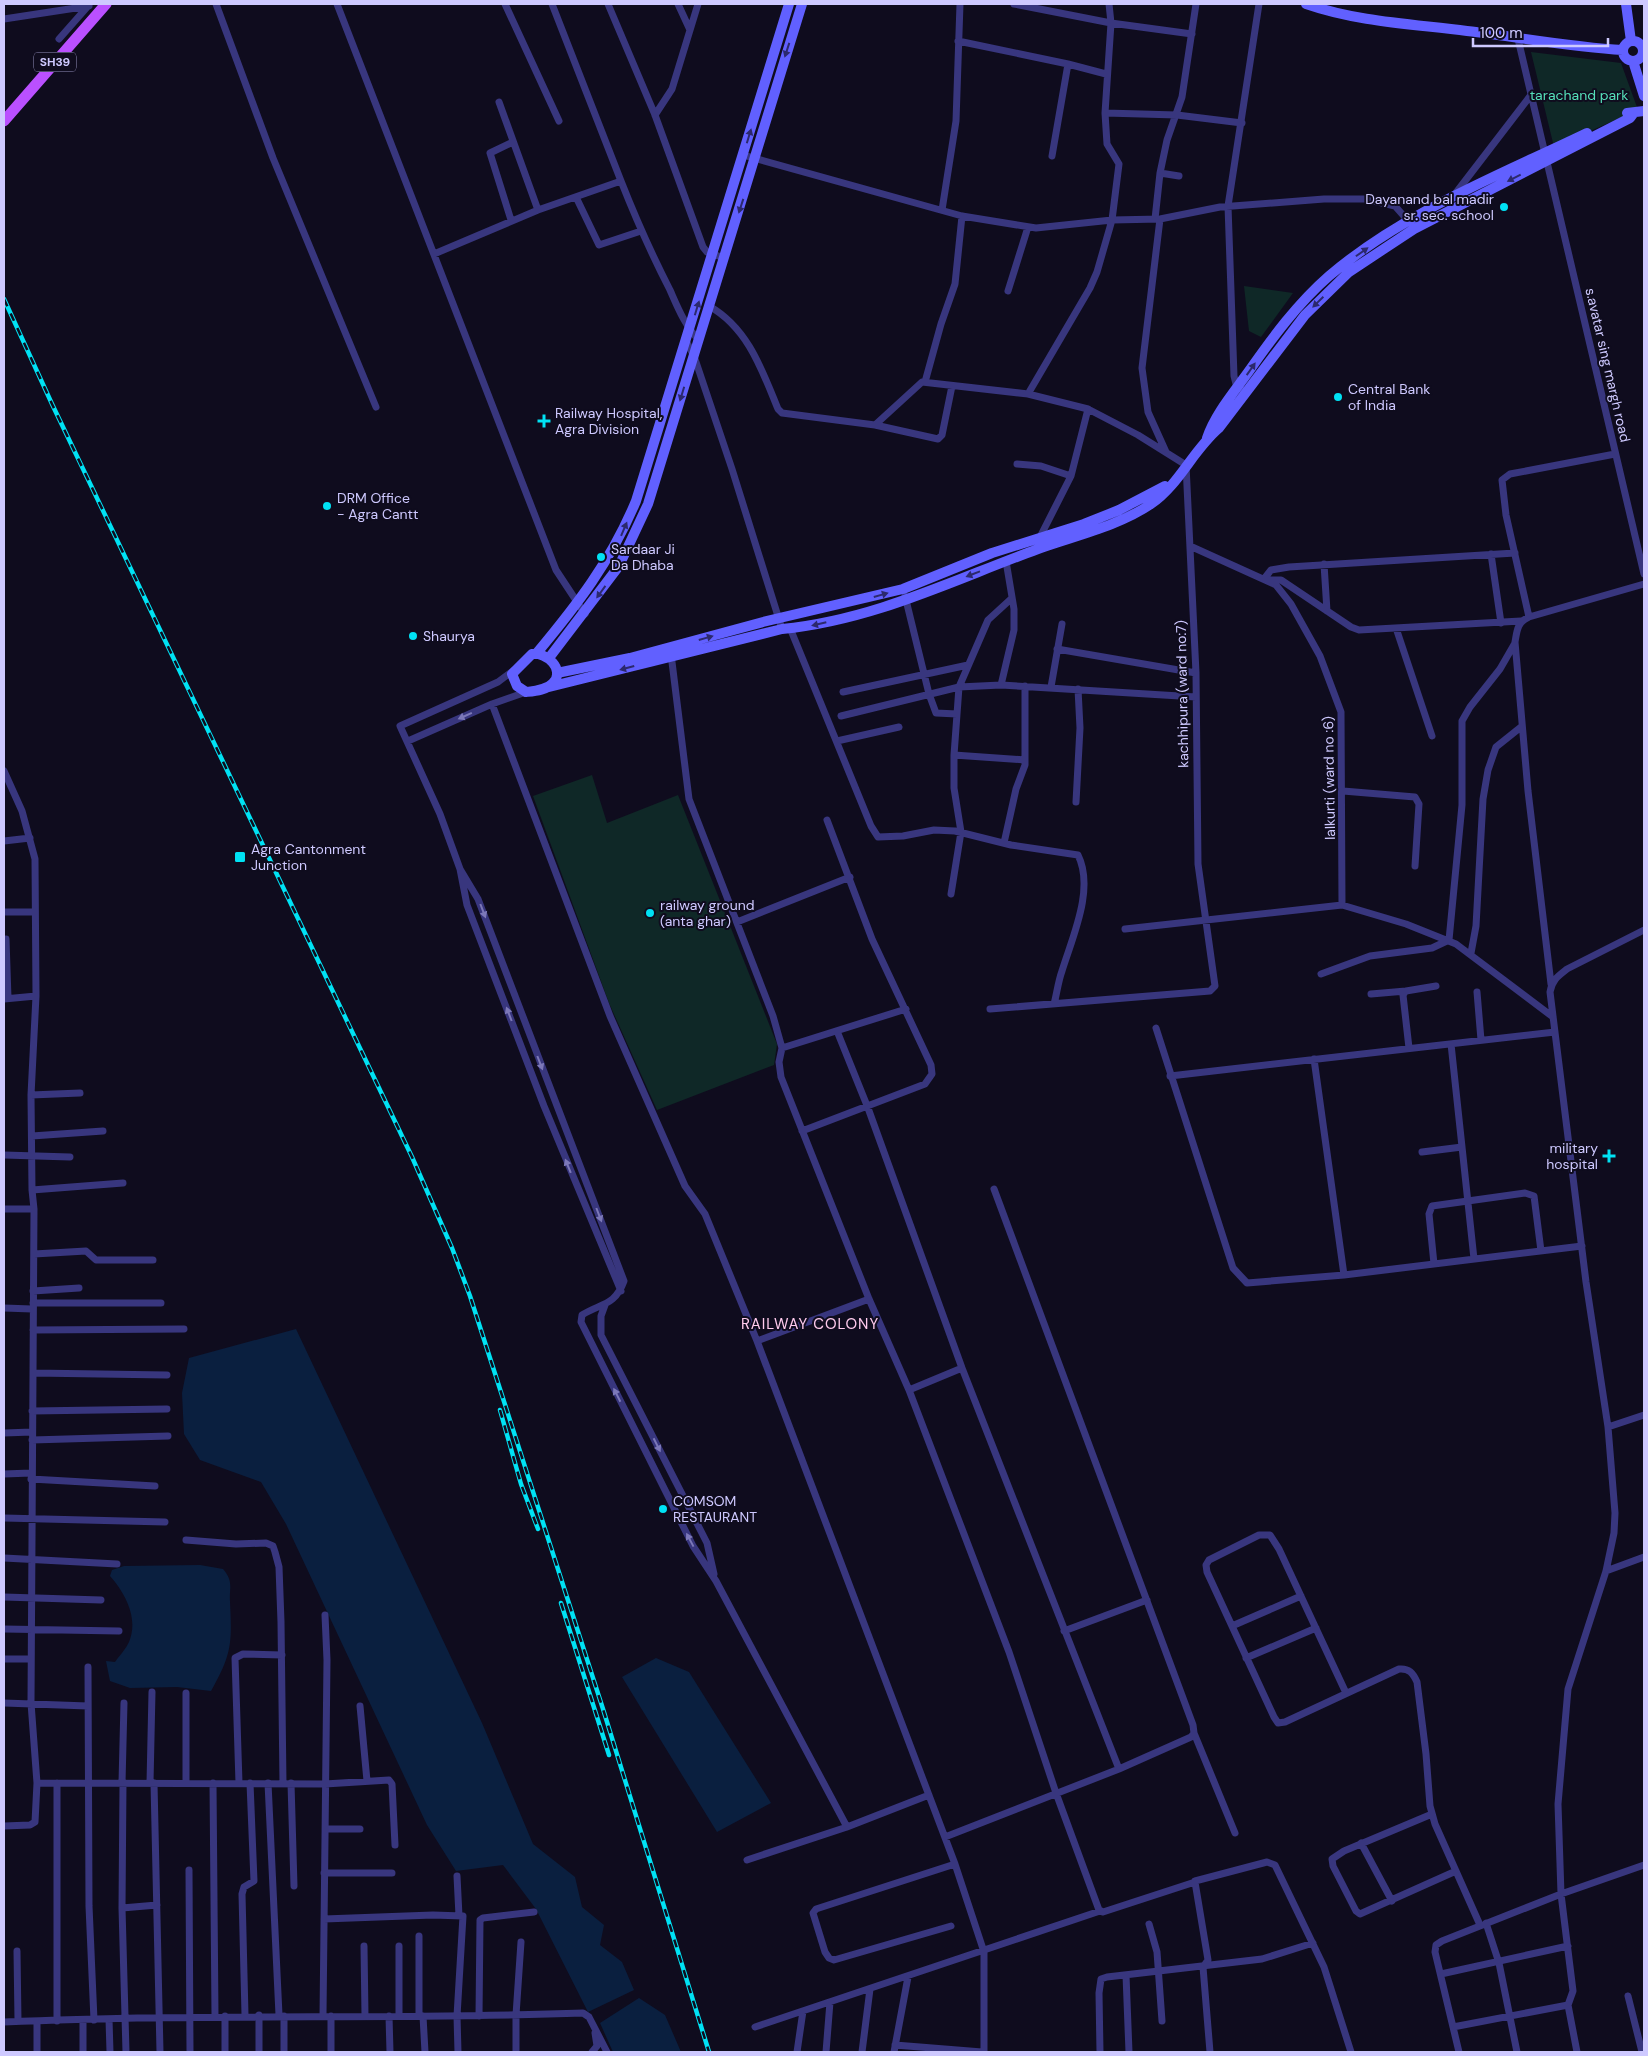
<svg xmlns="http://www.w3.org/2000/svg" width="1648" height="2056" font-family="'DM Sans',sans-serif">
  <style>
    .green { fill: #0f2827 }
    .water { fill: #0a1f3f }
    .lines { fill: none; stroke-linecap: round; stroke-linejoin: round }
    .street { stroke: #38367e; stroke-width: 7 }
    .secondary { stroke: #6160ff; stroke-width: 10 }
    .primary { stroke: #ba50ff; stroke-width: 11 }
    .rail-casing { stroke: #00e2f4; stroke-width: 4.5 }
    .rail { stroke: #0f0c1e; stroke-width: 2.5; stroke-dasharray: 8; stroke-linecap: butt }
    .oneway { fill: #2c296d }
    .oneway2 { fill: #7c78b8 }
    .poi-dot { fill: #00e2f4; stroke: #0f0c1e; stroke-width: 2 }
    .labels { text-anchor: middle; stroke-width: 4; stroke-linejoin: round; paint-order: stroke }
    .shield { fill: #0f0c1e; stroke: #9590bc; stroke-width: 1 }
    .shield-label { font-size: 12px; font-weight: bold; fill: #cec9ff }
    .park-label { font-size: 14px; fill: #55dfb9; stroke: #0f0c1e }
    .poi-label { font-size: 14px; fill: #cec9ff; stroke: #0f0c1e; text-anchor: start }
    .street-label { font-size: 14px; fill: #cec9ff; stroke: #0f0c1e }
    .neighbourhood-label { font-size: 15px; letter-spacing: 1px; fill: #ffcbed; stroke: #0f0c1e }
  </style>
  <rect width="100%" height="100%" fill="#0f0c1e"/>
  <path class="green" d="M1531,52l90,11 17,47 -84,37z
    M1244,286l49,7 -32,44 -12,-6z
    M592,775l15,48 71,-28 99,249 -3,21 -117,45 -48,-107 -76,-207z"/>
  <path class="water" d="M296,1329l186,394 51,121 42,33 7,30 22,18 -4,20 22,17 12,28 -46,22 -52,-103 -33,-44 -47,6 -29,-46 -141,-301 -25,-42 -61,-22 -16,-26 -2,-41 7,-35z
    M200,1565l23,4c11,13 6,18 7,33 2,41 2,52 -19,89l-34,-4 -47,1 -20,-7 -4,-20 9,1c4,-6 11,-13 14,-20 10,-24 -4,-49 -19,-66l2,-6 12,-4z
    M656,1658l33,14 82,131 -54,29 -95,-155z
    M639,1998l26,17 16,37h-68l-13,-29z"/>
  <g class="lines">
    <path class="street" d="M216,4l57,154 103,249
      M337,4l219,566 29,44
      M505,4l54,117
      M608,4l47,111 48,132 4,5 17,6
      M678,4l12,26
      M1014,4l97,19 81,11
      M4,19l85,-13
      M59,39l30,-34
      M1518,39l126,535
      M958,41l110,23 -16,92
      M1068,64l38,10
      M499,102l39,108
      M1105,113l72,2 65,8
      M655,115l17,-26 26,-85
      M743,155l219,61 74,12 76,-8 48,-1 60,-12 104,-8h41l30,7 15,17
      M1160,173l19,3
      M621,181c15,38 31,74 49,109 8,18 15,36 29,50
      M1455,194l76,-99
      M576,197l23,48 42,-14
      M942,210l14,-89 4,-117
      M1155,219l5,-46 7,-33 15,-43 14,-93
      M1160,219l-18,149 6,44 18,40
      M511,220l-21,-67 23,-11
      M434,254l104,-44 83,-29 -69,-177
      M1008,291l20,-64
      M709,306c39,22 53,64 69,103l4,4 93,12 63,14 4,-4 10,-49
      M686,341l8,15 38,113 50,160
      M925,382l16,-58 14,-40 7,-68
      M1241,389l-5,-5 -2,-8 -6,-170 31,-202
      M1028,394l62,-106 7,-16 15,-52 7,-56 -12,-20 -2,-31 6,-90 -2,-19
      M875,425l47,-43 106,12 60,15 50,26 48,30 10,208 2,191 17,122 -5,5 -220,18
      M1017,464l24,2 30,10
      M1038,541l33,-65 17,-67
      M1190,546l86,39 15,19 29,52 21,56 1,193
      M1491,554l10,69
      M1324,564l3,47
      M1264,579l7,-9 18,-3 226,-14
      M1269,580h12l70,47 8,3 162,-9
      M905,596l24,98 7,19 21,1
      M1529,617l-23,-102 -4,-35 8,-6 105,-20
      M790,628l81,198 7,11 25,-1 31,-6 21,1 56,14 67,10c17,34 -6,83 -16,116 -4,11 -5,22 -8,33
      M1396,628l36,108
      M1057,649l139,24
      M671,654l18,145 84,217 9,32 -3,14 2,15 88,222 40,91 100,262 47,141 43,117 4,2 92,-30 13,78 -5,7 7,85
      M514,670l-16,12 -98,44 40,88 20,55 7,36 77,201 77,185
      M1001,685l13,-55v-21l-8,-48
      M1051,687l11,-63
      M843,692l125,-27
      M492,704l118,312 75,170 20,28 52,127 198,523 29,88v100
      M841,716l118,-29 42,-2 195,12
      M408,741l84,-37 34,-12
      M837,741l62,-14
      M954,755l71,5
      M4,771l18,40 13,48 1,137 -5,99 1,95 91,-7
      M1343,791l72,6 4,7 -4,62
      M1076,802l4,-74 -2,-39
      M4,841l26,-3
      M1004,843l12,-54 9,-24v-79
      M460,869l18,30 146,382c-9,25 -23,22 -42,34l-1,7 112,224 23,35 131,246
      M951,894l10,-62 -7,-44v-33l5,-68 29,-67 24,-22
      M4,912h30
      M737,922l113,-45
      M1125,929l217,-24 64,19 50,20 97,73
      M6,939l2,59
      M1471,953l5,-27 7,-127 5,-29 8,-23 25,-20
      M1321,974l49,-18 62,-8 17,-8 13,-135v-84l8,-14 30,-38 15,-26
      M1551,984l-23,-193 -13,-149c2,-11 2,-20 14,-25l115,-33
      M1477,992l4,48
      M1371,994l35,-3
      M4,999l32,-3
      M1156,1028l77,240 14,15 97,-8 238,-29
      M837,1031l31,77 94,260 157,401
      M1451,1044l23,215
      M782,1048l124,-39
      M1409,1048l-6,-53 3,-4 30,-5
      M1314,1059l30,216
      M1170,1076l385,-44
      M31,1095l49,-2
      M802,1131l123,-47 7,-10 -1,-9 -59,-126 -45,-119
      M32,1136l71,-5
      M1422,1152l40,-5
      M4,1155l66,2
      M32,1190l2,19
      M4,1209h30l-3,494 6,80 -2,39 -5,3 -26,1
      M34,1254l52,-3 10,9h57
      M1434,1264l-5,-50 3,-8 93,-13 9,3 7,55
      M33,1291l46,-3
      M33,1303h128
      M605,1305l-4,11v19l106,208 7,31
      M4,1308l28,1
      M33,1330l151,-1
      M757,1341l112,-42
      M33,1373l134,2
      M909,1390l53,-22
      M32,1411l135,-2
      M1608,1427l36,-12
      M4,1433l28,-1
      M32,1440l136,-4
      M4,1474l27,-1
      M31,1479l124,7
      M4,1518l161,4
      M186,1540l50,4 30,-1 7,3 2,6 4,15 2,55 2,161
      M4,1558l113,6
      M1606,1571l38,-14
      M4,1597l97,3
      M1232,1626l69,-30
      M4,1629l115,2
      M1064,1631l83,-31
      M1246,1658l70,-30
      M4,1659h27
      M88,1667l1,239 5,114
      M186,1693v90
      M1346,1693l-67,-144 -9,-14h-11l-50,25 -3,5 1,7 67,145 4,6 7,-1 114,-53c10,-1 14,4 18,13l9,72 4,52 5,18 45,101
      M4,1703l84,3
      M360,1706l7,75
      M1194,1733l41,100
      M37,1783l288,1 64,-4 3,4 3,61
      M57,1783v238
      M122,1783l2,-80
      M123,1783l-1,125 4,144
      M150,1783l2,-91
      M154,1783l6,269
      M213,1783l2,233
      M239,1783l-4,-125 8,-4 39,1
      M268,1783l11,232
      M291,1783l3,103
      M1432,1814l-88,37 -12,8 1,7 23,45 4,3 96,-43
      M325,1829h35
      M945,1837l174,-68 72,-32 3,-4 -1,-8 -199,-536
      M1361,1843l31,58
      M747,1860l100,-33 82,-32
      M189,1870l1,182
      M324,1873h68
      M457,1876l2,40
      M1195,1881l72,-19 8,3 49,102 27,85
      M122,1908l35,-3
      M324,1919l109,-4 30,1 -6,100 1,36
      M1486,1923l13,40 18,89
      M1149,1924l8,28 5,69
      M951,1926l-117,34 -5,-2 -4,-6 -12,-39 3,-4 139,-45
      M419,1936v80
      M364,1946l1,70
      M17,1951l1,70
      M1441,1974l127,-28
      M1126,1975l3,77
      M1628,1996l14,56
      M245,2015l-3,-121 2,-7 10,-6 -4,-98
      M225,2016v36
      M284,2016v36
      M323,2016l4,-356 -2,-45
      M389,2016l1,36
      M399,2016v-70
      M423,2016l2,36
      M479,2016l1,-96 3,-2 51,-6
      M109,2019l1,33
      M37,2021v31
      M4,2022c193,-9 386,-2 579,-9l6,4 18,35
      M755,2027l345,-116
      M1453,2027l115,-22
      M895,2045l87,7
      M83,2052v-32
      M259,2052v-37
      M331,2052v-36
      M516,2052v-37l5,-73
      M592,2052l5,-6 -2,-13
      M797,2052l6,-41
      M826,2052l4,-50
      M862,2052l8,-63
      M894,2052l14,-75
      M1100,2052l-1,-59 2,-14 6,-2 155,-18 51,-16
      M1459,2052l-24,-100 1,-7 6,-4 119,-47 83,-29
      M1577,2052l-9,-47 5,-14 -12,-97 -3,-90 10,-115 38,-118 8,-38 1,-20 -7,-86 -22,-145 -36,-290c2,-12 8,-16 17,-23l77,-39"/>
    <path class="secondary" d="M1306,4c52,18 107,20 161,27 52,6 103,16 156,19
      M1626,4l5,37
      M1623 51a10 10 0 1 1 20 0a10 10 0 1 1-20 0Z
      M1633,61l11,35
      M1627,113l17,-2
      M1207,438c8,-24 27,-46 42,-67 23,-33 49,-68 80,-95 75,-64 171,-101 258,-143
      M532,654c14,-2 34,15 21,29 -6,7 -18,8 -27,9l-9,-6 -5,-12z
      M536,654c41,-49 75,-93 100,-153l153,-497
      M549,658l70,-92 29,-62 154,-500
      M557,673l73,-15 133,-36 140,-33 89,-36 92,-29 35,-14 46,-24
      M545,688l237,-59c92,-9 171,-49 256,-80 36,-13 81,-23 113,-45 28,-19 42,-54 68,-76l86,-113 44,-43 65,-43 216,-111 3,-4"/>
    <path class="primary" d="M4,121l102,-117"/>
    <defs>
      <path id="rail" d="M4,299l48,105 360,753 40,91 18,48 133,413 106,343
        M500,1410l21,74 17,45
        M561,1603l48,152"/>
    </defs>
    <use href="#rail" class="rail-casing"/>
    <use href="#rail" class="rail"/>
  </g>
  <defs><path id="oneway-solid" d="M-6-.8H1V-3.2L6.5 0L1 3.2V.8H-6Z" transform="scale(1.25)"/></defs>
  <g class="oneway">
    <use href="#oneway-solid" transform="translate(787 50) rotate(108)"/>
    <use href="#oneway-solid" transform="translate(749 136) rotate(-73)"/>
    <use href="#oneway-solid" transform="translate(1514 178) rotate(153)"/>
    <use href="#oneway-solid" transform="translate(741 206) rotate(108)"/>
    <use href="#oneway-solid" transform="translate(1362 252) rotate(-35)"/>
    <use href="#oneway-solid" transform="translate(1318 302) rotate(136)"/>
    <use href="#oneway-solid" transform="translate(697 308) rotate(-73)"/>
    <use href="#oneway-solid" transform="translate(1251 369) rotate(-55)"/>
    <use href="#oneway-solid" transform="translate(682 394) rotate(107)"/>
    <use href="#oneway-solid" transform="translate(624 529) rotate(-67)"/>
    <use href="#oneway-solid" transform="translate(973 574) rotate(159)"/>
    <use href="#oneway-solid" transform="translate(601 592) rotate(126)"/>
    <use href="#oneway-solid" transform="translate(881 595) rotate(-16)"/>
    <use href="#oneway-solid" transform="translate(819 624) rotate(167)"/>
    <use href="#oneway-solid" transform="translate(706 638) rotate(-16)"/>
    <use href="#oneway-solid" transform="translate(627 668) rotate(165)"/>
  </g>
  <g class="oneway2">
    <use href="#oneway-solid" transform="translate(465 716) rotate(156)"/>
    <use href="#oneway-solid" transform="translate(483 911) rotate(69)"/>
    <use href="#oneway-solid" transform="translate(509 1014) rotate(-111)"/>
    <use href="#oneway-solid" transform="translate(540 1063) rotate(69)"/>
    <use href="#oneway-solid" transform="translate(568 1166) rotate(-112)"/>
    <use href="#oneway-solid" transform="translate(599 1215) rotate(69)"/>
    <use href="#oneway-solid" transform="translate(617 1395) rotate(-117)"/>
    <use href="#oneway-solid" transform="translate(657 1445) rotate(63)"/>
    <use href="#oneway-solid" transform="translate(690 1540) rotate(-118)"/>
  </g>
  <g class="poi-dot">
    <circle cx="1504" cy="207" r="5"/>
    <circle cx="1338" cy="397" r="5"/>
    <path d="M541.5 413.5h5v5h5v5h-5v5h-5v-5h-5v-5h5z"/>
    <circle cx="327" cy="506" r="5"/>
    <circle cx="601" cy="557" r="5"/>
    <circle cx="413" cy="636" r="5"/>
    <rect x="234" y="851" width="12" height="12" rx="2.5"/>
    <circle cx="650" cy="913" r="5"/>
    <path d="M1606.5 1148.5h5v5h5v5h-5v5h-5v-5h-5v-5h5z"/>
    <circle cx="663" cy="1509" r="5"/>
  </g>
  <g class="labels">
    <rect class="shield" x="34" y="52.5" width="42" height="19" rx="4"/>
    <g class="shield-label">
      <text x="55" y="66">SH39</text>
    </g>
    <g class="park-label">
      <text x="1579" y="100">tarachand park</text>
    </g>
    <g class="poi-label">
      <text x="1494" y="204" text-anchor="end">Dayanand bal madir<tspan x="1494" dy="16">sr. sec. school</tspan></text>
      <text x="1348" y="394">Central Bank<tspan x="1348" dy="16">of India</tspan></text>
      <text x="555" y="418">Railway Hospital,<tspan x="555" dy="16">Agra Division</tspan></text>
      <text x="337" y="503">DRM Office<tspan x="337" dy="16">- Agra Cantt</tspan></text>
      <text x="611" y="554">Sardaar Ji<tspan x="611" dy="16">Da Dhaba</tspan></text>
      <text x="423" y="641">Shaurya</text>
      <text x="251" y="854">Agra Cantonment<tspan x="251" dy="16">Junction</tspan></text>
      <text x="660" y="910">railway ground<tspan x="660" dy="16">(anta ghar)</tspan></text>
      <text x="1598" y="1153" text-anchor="end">military<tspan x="1598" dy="16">hospital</tspan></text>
      <text x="673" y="1506">COMSOM<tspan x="673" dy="16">RESTAURANT</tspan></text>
    </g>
    <g class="street-label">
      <text transform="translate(1608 365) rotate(77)" y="5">s.avatar sing margh road</text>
      <text transform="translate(1182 694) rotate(-91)" y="5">kachhipura (ward no:7)</text>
      <text transform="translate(1329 778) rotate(-91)" y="5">lalkurti (ward no :6)</text>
    </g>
    <g class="neighbourhood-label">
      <text x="810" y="1329">RAILWAY COLONY</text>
    </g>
  </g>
  <rect width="1648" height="2056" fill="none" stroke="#cec9ff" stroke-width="10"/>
  <path d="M1473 38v8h135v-8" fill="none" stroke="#cec9ff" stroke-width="2.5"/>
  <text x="1480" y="38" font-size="15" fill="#cec9ff" stroke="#0f0c1e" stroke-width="4" paint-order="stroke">100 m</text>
</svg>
